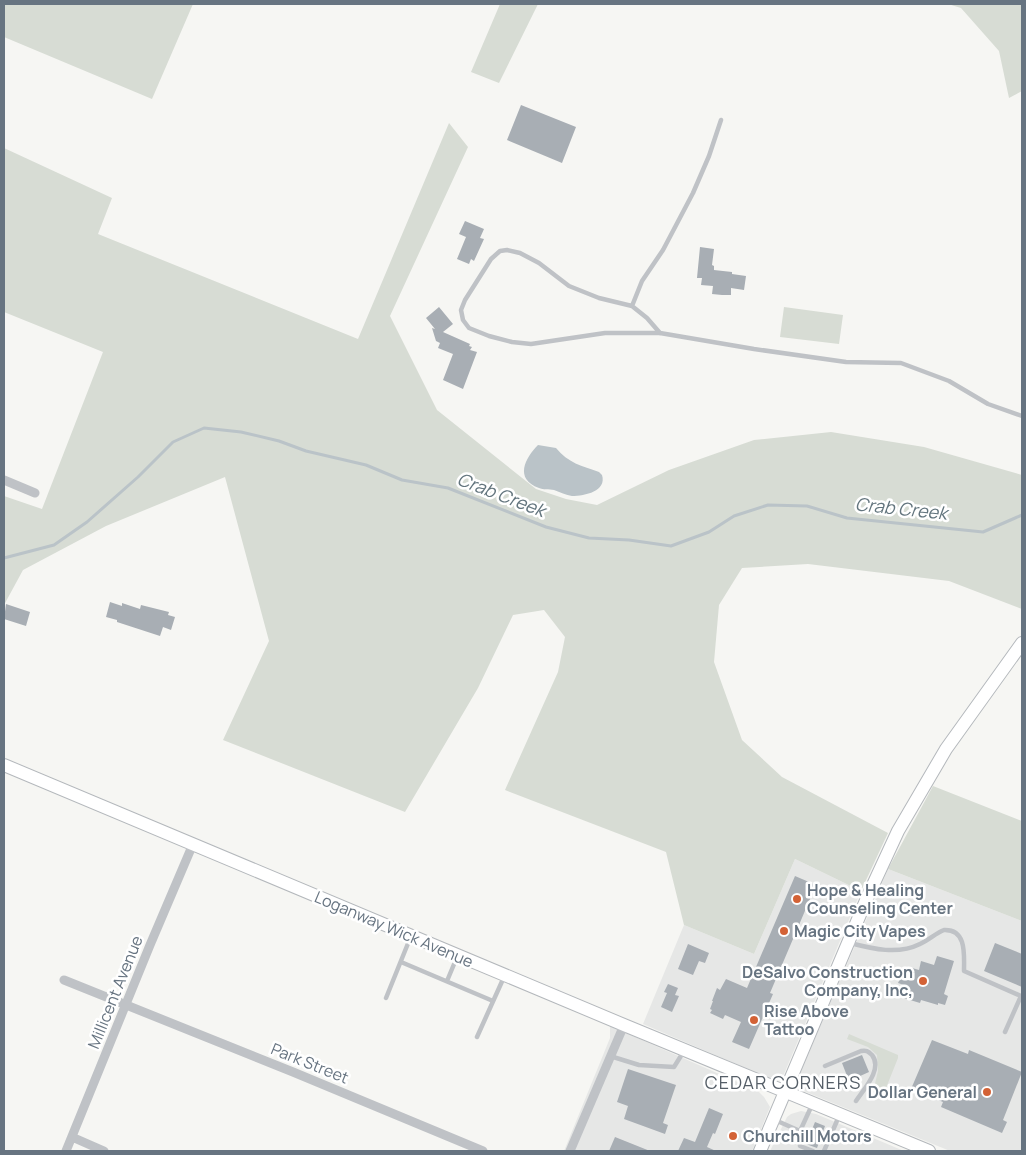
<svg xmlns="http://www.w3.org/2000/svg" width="1026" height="1155" font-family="Manrope,sans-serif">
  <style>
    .built { fill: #e6e7e6 }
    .green { fill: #d7dcd4 }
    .water { fill: #bac3c8 }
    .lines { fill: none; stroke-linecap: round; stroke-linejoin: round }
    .stream { stroke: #bac3c8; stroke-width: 3 }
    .building { fill: #a8aeb4 }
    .secondary-casing { stroke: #b4b8bc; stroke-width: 14 }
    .lane { stroke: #bfc2c6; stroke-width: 4.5 }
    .street { stroke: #bfc2c6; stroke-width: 9 }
    .secondary { stroke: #fff; stroke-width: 12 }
    .poi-dot { fill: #d36236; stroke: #fff; stroke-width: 2 }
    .labels { text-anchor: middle; stroke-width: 5; stroke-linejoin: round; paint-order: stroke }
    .poi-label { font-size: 16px; font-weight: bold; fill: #677481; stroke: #fff; text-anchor: start }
    .street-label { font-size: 16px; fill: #677481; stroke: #fff }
    .water-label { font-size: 18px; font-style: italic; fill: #63757e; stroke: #fff }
    .neighbourhood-label { font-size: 18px; letter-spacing: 1px; fill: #555e67; stroke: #fff }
  </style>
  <rect width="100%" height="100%" fill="#f6f6f3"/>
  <path class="built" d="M795,859l66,32 -77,183 -6,5h-7l-128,-55 41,-99 70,29z
    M888,869l134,52v230h-72l-156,-64z
    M610,1026l148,65 6,6 6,10 -18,44h-188l46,-113z
    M801,1111l15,3 88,37h-134l17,-34 4,-3z"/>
  <path class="green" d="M4,4h189l-41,95 -148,-62z
    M500,4h38l-39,79 -28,-11z
    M948,4h74v87l-13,7 -10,-47 -38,-43z
    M449,123l19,24 -78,169 47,94 99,79 30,10 31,6 72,-35 85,-30 77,-8 93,15 98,28v134l-73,-28 -141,-17 -66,4 -23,37 -5,57 28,78 40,37 106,56 -27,58 -66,-32 -41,95 -70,-29 -18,-73 -161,-62 53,-118 7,-35 -21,-27 -31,5 -35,73 -73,124 -182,-72 46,-99 -44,-164 -119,49 -83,44 -19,35v-109l38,13 61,-157 -99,-40v-164l108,50 -14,36 260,105z
    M784,307l59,8 -4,29 -59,-7z
    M933,786l89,35v100l-134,-52z
    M849,1034l49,21v3l-16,40 -5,-1 -4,-5 5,-21 -1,-16 -9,-8 -21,-8z"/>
  <path class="water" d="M538,445l18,3c12,15 26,18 43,24l3,3c5,16 -17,21 -30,21 -6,-1 -12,-4 -18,-6 -5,-1 -11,0 -15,-2 -25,-9 -14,-30 -1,-43z"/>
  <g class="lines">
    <path class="stream" d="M4,558l50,-13 33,-23 51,-45 35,-35 31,-14 37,4 38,9 27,10 60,14 36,15 46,8 98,39 43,11 40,2 42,6 38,-14 25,-16 34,-11 39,1 40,12 136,14 39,-17"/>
  </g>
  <path class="building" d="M521,105l55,22 -14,36 -55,-23z
    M465,221l19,8 -4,9 4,1 -10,22 -3,-2 -2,5 -12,-5 9,-22 -7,-3z
    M700,247l14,2 -2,16 2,1v4l18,2v2l14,2 -2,14 -13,-2v7h-9l-10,-1 1,-8 -12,-1 1,-7h-5z
    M439,307l14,17 -10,8 27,12 -1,2 3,1 -2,3 7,2 -14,37 -20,-9 10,-26 -15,-6 2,-5 -4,-2 -4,-13 3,1 -9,-11z
    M110,602l12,4v-3l18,6 1,-4 28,7 -1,3 7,2 -4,13 -8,-3 -3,9 -43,-14v-2l-11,-3z
    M6,604l24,8 -4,14 -22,-7z
    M795,876l21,9 -46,108 3,1 -24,55 -17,-7 9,-20 -16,-7 -2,4 -13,-6 2,-3 -2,-1 3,-8h-1l5,-13 3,2 6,-11 21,9z
    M995,943l27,11v33l-38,-16z
    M688,944l21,9 -4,10 -6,-2 -6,14 -15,-6z
    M937,956l17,5 -10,33 4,2 -3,9 -7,-2v2l-17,-5 -1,3 -20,-6 4,-12 -6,-2 2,-4 -4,-1 2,-10 13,4 1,-4 7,2 2,-9 13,4z
    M668,984l10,4 -3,7 4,1 -7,16 -11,-5 6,-14 -3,-1z
    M932,1040l36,14 1,-4 53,22 -19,48 4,2 -5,11 -61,-26 2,-5 -32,-13z
    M862,1055l7,17 -20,9 -7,-18z
    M628,1069l48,16 -13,38 5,2 -3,9 -41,-15 4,-13 -11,-4z
    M709,1108l14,6 -8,20 -2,-1 -6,14 9,4h-38l6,-13 11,4z
    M815,1122l10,4 -8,22 -11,-4z
    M615,1137l35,14h-41z"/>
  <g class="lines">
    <defs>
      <path id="secondary" d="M4,765l620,260 305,126
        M760,1151l107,-253 31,-67 48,-82 76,-106"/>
    </defs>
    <use href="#secondary" class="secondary-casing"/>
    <path class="lane" d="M632,306l10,-25 21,-31 30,-57 16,-37 12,-36
      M660,333l-13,-15 -15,-12 -33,-8 -30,-12 -30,-23 -19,-10 -13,-3 -7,1 -9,8 -26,41 -4,10 2,10 6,8 20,8 23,6 19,2 74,-11h55l94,16 92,13 55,1 48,18 39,23 34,12
      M850,943c23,6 48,12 70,1 9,-4 16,-11 24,-14 23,-1 20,25 20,41l57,25 -16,36
      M401,962l92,39
      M447,981l10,-24
      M386,998l25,-62
      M477,1037l27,-60
      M610,1056l29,9 35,2 10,-16
      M825,1066l36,-15c5,-1 7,0 11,4 11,14 -8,34 -16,46
      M775,1120l25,11v15l13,5
      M800,1131l12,-26
      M824,1151l15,-35"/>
    <path class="street" d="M4,480l31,13
      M64,980l229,92 190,79
      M72,1137l32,14
      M66,1151l84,-206 43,-101
      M570,1151l54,-126"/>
    <use href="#secondary" class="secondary"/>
  </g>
  <g class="poi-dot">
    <circle cx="797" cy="899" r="5"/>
    <circle cx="784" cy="931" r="5"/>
    <circle cx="923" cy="981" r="5"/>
    <circle cx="754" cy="1020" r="5"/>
    <circle cx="987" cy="1092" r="5"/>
    <circle cx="733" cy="1136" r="5"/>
  </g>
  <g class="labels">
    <g class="poi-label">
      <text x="807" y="896">Hope &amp; Healing<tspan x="807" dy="18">Counseling Center</tspan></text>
      <text x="794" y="937">Magic City Vapes</text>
      <text x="913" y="978" text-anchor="end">DeSalvo Construction<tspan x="913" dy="18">Company, Inc,</tspan></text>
      <text x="764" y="1017">Rise Above<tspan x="764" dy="18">Tattoo</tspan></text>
      <text x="977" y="1098" text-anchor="end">Dollar General</text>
      <text x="743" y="1142">Churchill Motors</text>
    </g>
    <g class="street-label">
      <text transform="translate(394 929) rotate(23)" y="6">Loganway Wick Avenue</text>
      <text transform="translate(115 992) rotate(-68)" y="6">Millicent Avenue</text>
      <text transform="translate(310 1063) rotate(22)" y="6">Park Street</text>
    </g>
    <g class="water-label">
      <text transform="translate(501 495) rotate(21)" y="6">Crab Creek</text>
      <text transform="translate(901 509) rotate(6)" y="6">Crab Creek</text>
    </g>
    <g class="neighbourhood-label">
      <text x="783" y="1089">CEDAR CORNERS</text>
    </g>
  </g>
  <rect width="1026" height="1155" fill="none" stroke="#677481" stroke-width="10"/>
</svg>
